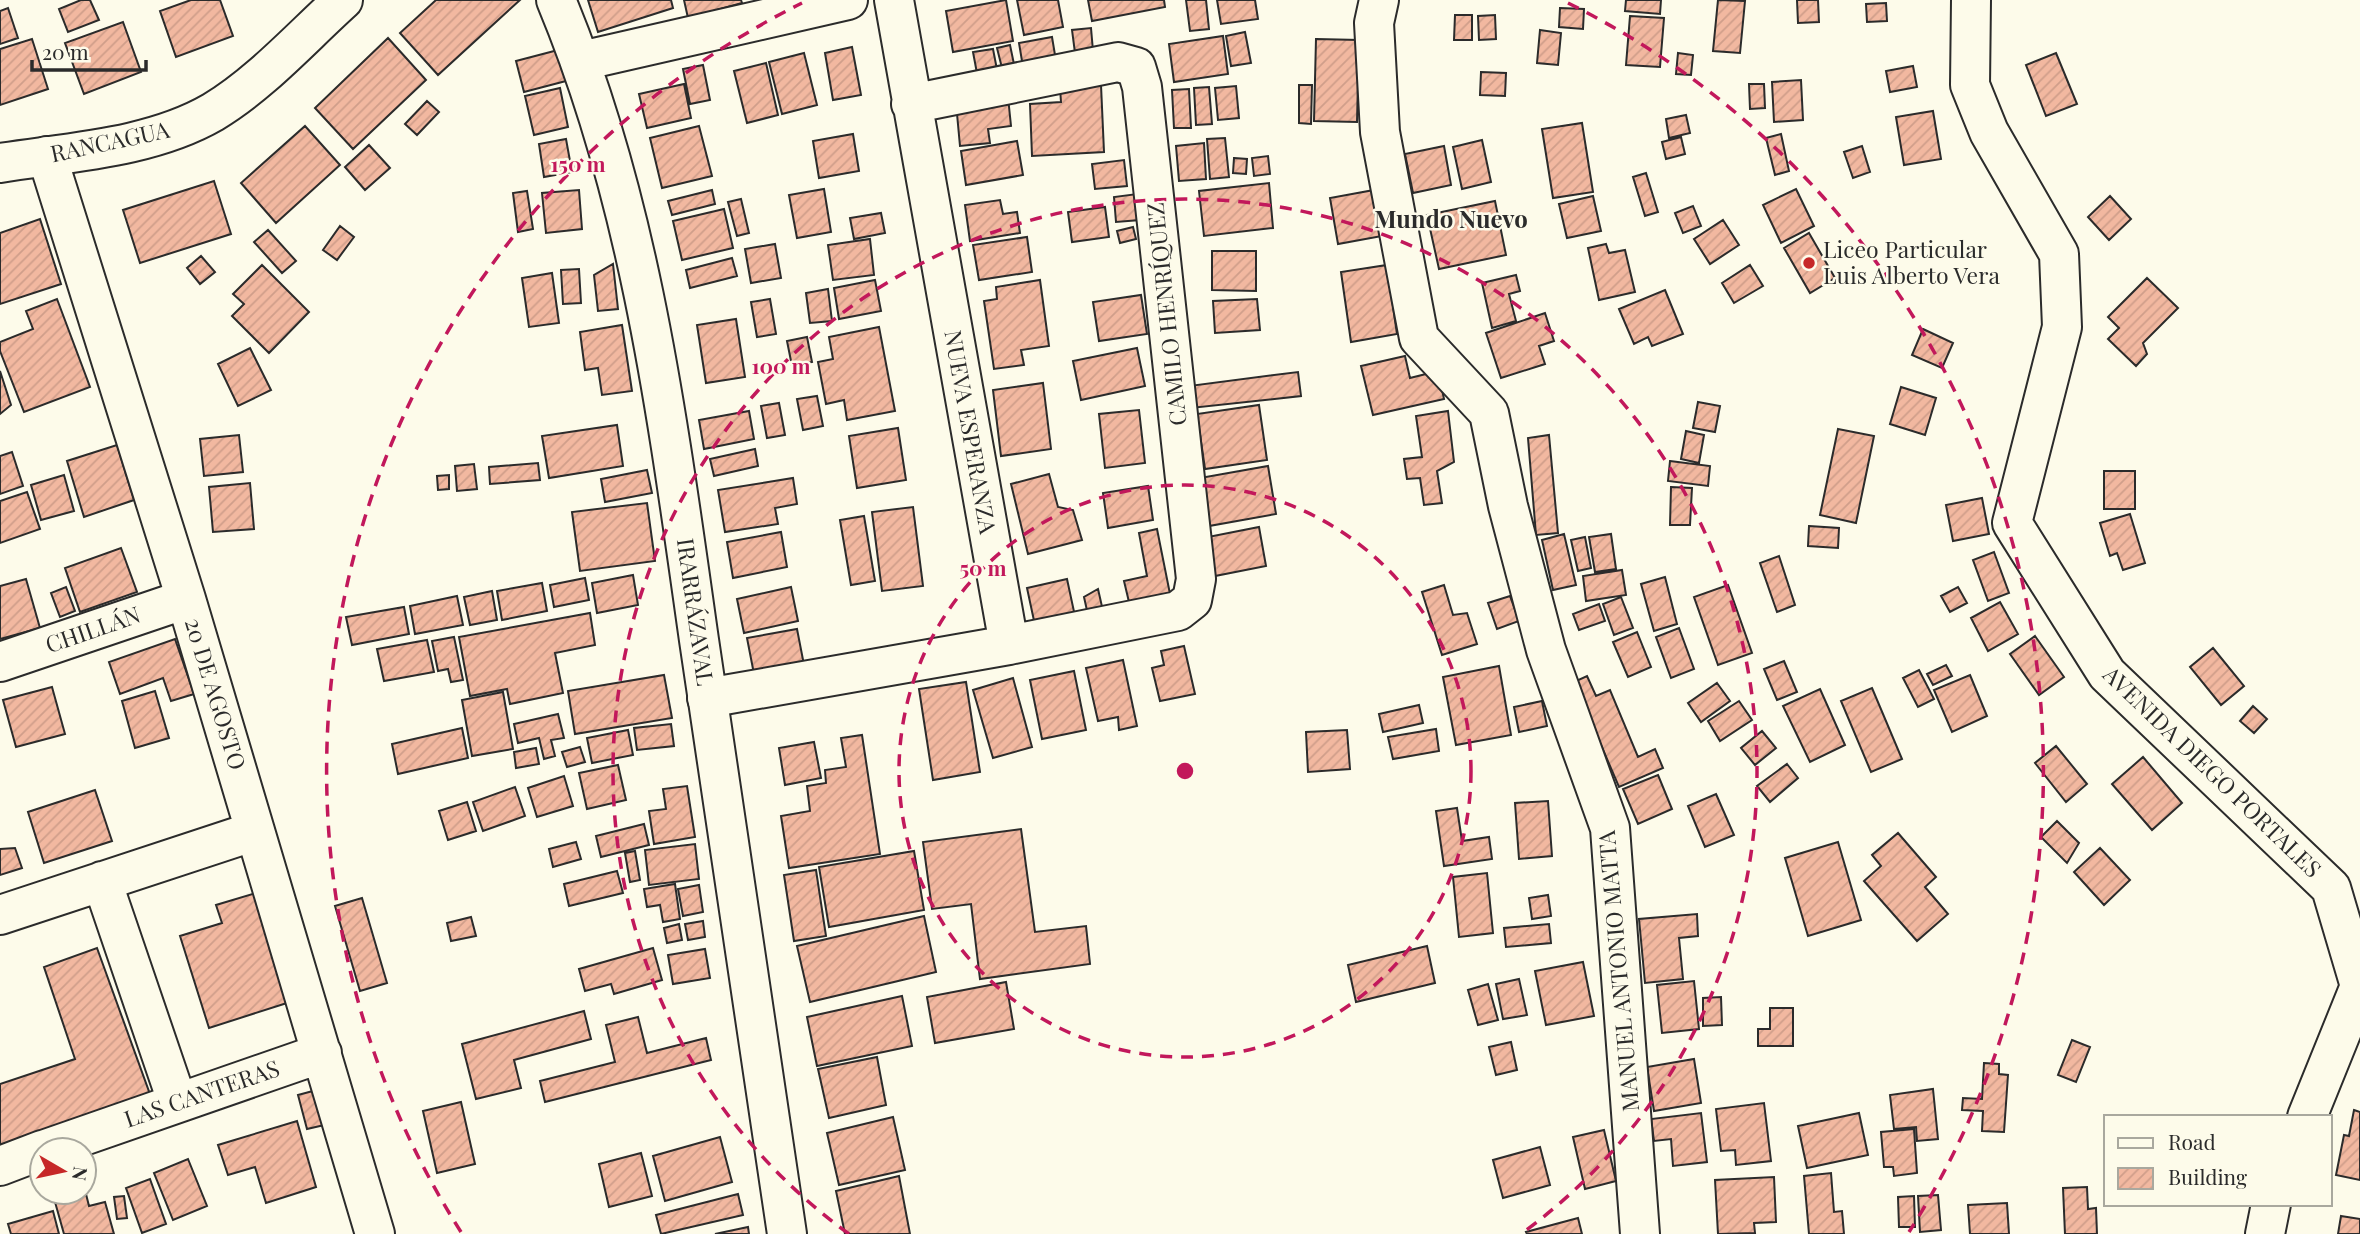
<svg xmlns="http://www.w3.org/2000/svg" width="2360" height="1234" font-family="'Playfair Display',serif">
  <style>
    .building { fill: url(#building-hatch); stroke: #2b2b2b; stroke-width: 2 }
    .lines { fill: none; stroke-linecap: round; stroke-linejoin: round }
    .minor-casing { stroke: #2b2b2b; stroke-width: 42 }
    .major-casing { stroke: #2b2b2b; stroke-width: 42 }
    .minor { stroke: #fdfbea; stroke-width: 38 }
    .major { stroke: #fdfbea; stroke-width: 38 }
    .ring { fill: none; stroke: #c2185b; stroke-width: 3.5; stroke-dasharray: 12 9 }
    .poi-dot { fill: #c62828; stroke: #fdfbea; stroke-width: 2.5 }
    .labels { text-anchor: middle; stroke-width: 5; stroke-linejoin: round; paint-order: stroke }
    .street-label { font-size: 23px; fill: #2b2b2b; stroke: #fdfbea }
    .poi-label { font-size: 23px; fill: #2b2b2b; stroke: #fdfbea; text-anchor: start }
    .neighbourhood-label { font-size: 24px; font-weight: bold; fill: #2b2b2b; stroke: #fdfbea }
    .centre { fill: #c2185b; stroke: #fdfbea; stroke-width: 3.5 }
    .ring-label { font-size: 21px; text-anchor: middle; font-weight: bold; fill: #c2185b; stroke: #fdfbea; stroke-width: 5; stroke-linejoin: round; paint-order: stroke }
  </style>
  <defs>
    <pattern id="building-hatch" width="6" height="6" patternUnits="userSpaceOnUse" patternTransform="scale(1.75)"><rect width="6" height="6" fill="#f2b8a0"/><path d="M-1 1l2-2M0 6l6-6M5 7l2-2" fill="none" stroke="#d09e8a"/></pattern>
  </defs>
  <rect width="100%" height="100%" fill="#fdfbea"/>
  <path class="building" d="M81,0h9l9,20 -31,12 -9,-23z
    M191,0h29l13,36 -57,21 -16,-46z
    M436,0h84l-82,75 -38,-42z
    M588,0h83l2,8 -75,24z
    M684,0h57l1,3 -54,15z
    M1006,0l7,41 -60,11 -7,-41z
    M1017,0h41l5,27 -39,8z
    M1088,0h76l1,7 -73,14z
    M1186,0h20l3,29 -19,2z
    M1217,0h38l3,19 -37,5z
    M1626,0h35l-1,14 -35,-3z
    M1718,0l27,1 -5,52 -27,-2z
    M1797,0h21l1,22 -21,1z
    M1886,3l1,18 -20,1 -1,-18z
    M8,8l10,30 -18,6v-33z
    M1560,8l24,1 -1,20 -24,-2z
    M1455,15h17v25h-18z
    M1495,15l1,24 -17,1 -1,-24z
    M1630,16l34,2 -4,49 -34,-2z
    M123,22l18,50 -57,22 -19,-51z
    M1091,28l2,23 -18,2 -3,-23z
    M1540,30l21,3 -3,32 -21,-2z
    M1245,32l6,31 -20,3 -5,-30z
    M1223,36l5,38 -54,8 -5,-38z
    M1052,37l4,24 -33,6 -4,-24z
    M388,38l38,42 -73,69 -38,-41z
    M32,39l16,50 -48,16v-56z
    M1316,39l43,1 -2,82 -43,-1z
    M1010,45l5,24 -12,3 -6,-24z
    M852,47l9,48 -28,5 -8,-47z
    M993,49l6,31 -20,4 -6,-32z
    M558,50l8,31 -42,11 -8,-31z
    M804,53l13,52 -35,9 -13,-52z
    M1678,53l15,2 -2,20 -15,-1z
    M2056,53l21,51 -31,12 -20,-51z
    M766,63l12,52 -31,8 -13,-52z
    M703,65l7,35 -20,4 -7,-35z
    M1913,66l4,21 -27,5 -4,-21z
    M1481,72l25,1 -1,23 -25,-1z
    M1801,80l2,40 -29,2 -2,-40z
    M684,84l7,34 -44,10 -8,-34z
    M1749,84h15l1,24 -15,1z
    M1101,85l3,67 -72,4 -2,-52 31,-2 -1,-14z
    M1299,85h13l-1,39 -12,-1z
    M1236,86l3,32 -21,2 -3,-32z
    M1209,87l3,37 -16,1 -2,-37z
    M560,88l8,39 -34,8 -9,-39z
    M1189,89l2,39h-17l-2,-38z
    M1008,97l3,29 -23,3 2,14 -30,3 -4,-43z
    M427,101l12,11 -22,23 -12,-11z
    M1933,111l8,48 -37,6 -8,-48z
    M1686,115l4,18 -21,5 -3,-19z
    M1582,123l11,69 -40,6 -11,-69z
    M305,126l35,39 -64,58 -35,-40z
    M699,126l13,50 -50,12 -12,-50z
    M853,134l6,37 -40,7 -6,-37z
    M1781,134l8,37 -14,4 -9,-37z
    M1681,137l4,17 -19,5 -4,-17z
    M1225,138l4,39 -19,2 -3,-40z
    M566,139l6,33 -28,5 -5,-33z
    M1482,140l9,42 -29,7 -9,-42z
    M1017,141l6,34 -57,10 -5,-34z
    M1204,143l2,36 -27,2 -3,-35z
    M369,145l21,23 -25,22 -20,-23z
    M1444,146l7,39 -38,8 -8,-39z
    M1862,146l8,26 -17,6 -9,-26z
    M1268,156l2,18 -16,2 -2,-18z
    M1234,158l13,1 -1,15 -13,-1z
    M1124,160l3,26 -32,3 -3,-25z
    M1646,173l12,39 -13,4 -12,-39z
    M214,181l17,53 -91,29 -17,-53z
    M1269,183l4,45 -69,8 -5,-45z
    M824,189l7,43 -34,6 -8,-43z
    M1796,189l18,37 -33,17 -18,-38z
    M579,190l3,39 -36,4 -4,-40z
    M712,190l3,14 -43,11 -4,-14z
    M1374,190l8,46 -44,8 -8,-46z
    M527,191l6,38 -15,3 -5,-39z
    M1137,194l3,26 -24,2 -2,-25z
    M1593,196l8,35 -34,7 -8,-34z
    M2110,196l21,23 -22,21 -21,-23z
    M741,199l8,34 -12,3 -9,-34z
    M1000,200l3,14 14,-2 3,21 -50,8 -5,-36z
    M1495,201l11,54 -67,14 -12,-54z
    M1693,206l8,20 -18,7 -8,-20z
    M1105,207l4,30 -37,5 -4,-30z
    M724,209l9,39 -51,12 -9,-39z
    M881,213l4,20 -31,6 -4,-21z
    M40,219l21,65 -61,20v-71z
    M1723,220l16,25 -29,19 -16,-25z
    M340,226l14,11 -17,23 -14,-10z
    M1133,227l3,12 -16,4 -3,-12z
    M268,230l28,31 -14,12 -28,-31z
    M1809,233l26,45 -25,15 -26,-45z
    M1027,237l5,35 -53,8 -6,-35z
    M870,239l4,36 -41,5 -5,-35z
    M775,244l6,34 -30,5 -6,-34z
    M1606,244l3,9 16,-3 10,42 -36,8 -11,-52z
    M1212,251h44v40l-44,-1z
    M201,256l14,16 -15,12 -13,-16z
    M732,258l5,18 -47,12 -4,-18z
    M613,264l5,45 -20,2 -4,-36z
    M262,265l47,47 -40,41 -37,-37 12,-12 -11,-10z
    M1387,265l10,69 -46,8 -10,-70z
    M1750,265l13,21 -29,17 -12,-20z
    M579,269l2,34 -18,1 -2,-34z
    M552,273l7,50 -30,4 -7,-49z
    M1516,275l4,16 -11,3 7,27 -24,7 -10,-45z
    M2147,278l31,30 -35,35 4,11 -11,12 -28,-27 11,-11 -11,-11z
    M875,280l6,31 -42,8 -5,-31z
    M1040,280l9,66 -28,4 3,15 -30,4 -10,-68 13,-2 -1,-12z
    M828,289l4,32 -22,2 -4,-30z
    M1665,290l18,44 -31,12 -4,-9 -14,7 -15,-35z
    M1141,295l6,39 -48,7 -6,-39z
    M57,299l33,88 -66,25 -24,-61v-9l33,-13 -7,-18z
    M770,299l6,35 -19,3 -6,-35z
    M1257,299l3,31 -45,3 -2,-32z
    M1545,313l9,28 -15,5 6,18 -44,14 -15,-45z
    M736,319l9,58 -39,6 -9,-58z
    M622,325l10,66 -30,4 -4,-27 -13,2 -5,-38z
    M879,327l16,84 -48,9 -3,-20 -18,4 -8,-42 15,-3 -4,-22z
    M1923,329l30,14 -11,25 -30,-13z
    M807,337l5,25 -20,4 -5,-25z
    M250,348l21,42 -33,16 -20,-42z
    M1137,348l8,38 -64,14 -8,-39z
    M1405,356l5,22 28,-7 6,28 -71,16 -12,-49z
    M0,371l11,34 -11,9z
    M1298,372l3,24 -110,12 -2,-22z
    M1043,383l8,66 -50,7 -8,-66z
    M1901,387l35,11 -11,37 -35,-11z
    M817,396l6,30 -20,4 -6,-31z
    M1698,402l22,4 -5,26 -22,-4z
    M779,403l6,32 -18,3 -6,-32z
    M1259,405l8,55 -62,9 -8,-55z
    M1139,410l6,53 -40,5 -6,-54z
    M749,411l5,28 -50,10 -5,-29z
    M1448,411l6,51 -17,9 5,32 -18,2 -4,-27 -13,1 -3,-20 18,-2 -6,-41z
    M617,425l6,41 -74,12 -7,-42z
    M898,428l8,52 -49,8 -8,-52z
    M1838,429l36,7 -18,87 -36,-8z
    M1686,431l18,4 -5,28 -18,-4z
    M239,435l4,37 -39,4 -4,-37z
    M1549,435l9,98 -22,2 -8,-97z
    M117,445l17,55 -50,17 -17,-56z
    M755,449l3,17 -44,10 -4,-17z
    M12,452l11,34 -23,8v-38z
    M1670,461l40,5 -2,20 -40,-5z
    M538,463l2,17 -50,4 -1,-17z
    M474,464l3,25 -20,2 -2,-25z
    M1268,466l8,48 -67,12 -9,-48z
    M647,470l5,23 -47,9 -4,-23z
    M2104,471h31v38h-31z
    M1049,474l9,33 15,3 9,30 -54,14 -17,-70z
    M64,475l10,36 -33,9 -10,-35z
    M449,475v14l-11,1 -1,-14z
    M793,478l4,26 -22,4 3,16 -53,8 -7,-42z
    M250,483l4,46 -41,3 -4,-45z
    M1148,486l5,34 -45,8 -5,-35z
    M1671,487l21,1 -2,37h-20z
    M27,492l13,37 -40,14v-42z
    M1982,498l7,36 -36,7 -7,-36z
    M647,503l8,58 -75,10 -8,-59z
    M913,507l10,79 -41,5 -10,-79z
    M2130,514l15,49 -22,7 -6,-17 -7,3 -10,-33z
    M864,516l11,65 -24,4 -11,-65z
    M1809,526l30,2 -1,20 -30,-2z
    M1259,527l7,39 -51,10 -7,-39z
    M1157,529l13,65 -41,8 -5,-21 23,-5 -8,-43z
    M781,532l6,35 -54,11 -6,-36z
    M1564,534l12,51 -23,5 -11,-50z
    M1611,534l5,35 -21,3 -6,-35z
    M1585,537l6,31 -13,3 -7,-31z
    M121,548l16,44 -57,20 -15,-44z
    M1994,552l15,41 -21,8 -15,-41z
    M1779,556l16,49 -18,7 -17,-49z
    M1622,570l4,25 -40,6 -3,-25z
    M633,575l5,30 -41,8 -5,-30z
    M1665,577l12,47 -23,7 -13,-47z
    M585,578l4,22 -35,7 -4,-22z
    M26,579l14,49 -40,11v-53z
    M1067,579l9,42 -40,9 -9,-42z
    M542,583l5,28 -45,9 -5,-29z
    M1444,585l9,30 14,-2 10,31 -35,11 -20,-63z
    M1728,585l24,68 -34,12 -24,-68z
    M66,587l9,24 -15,6 -9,-24z
    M791,587l7,34 -54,12 -7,-34z
    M1958,587l9,16 -17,9 -9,-16z
    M1098,589l5,22 -15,4 -4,-18z
    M492,591l5,29 -27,5 -6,-28z
    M457,596l6,29 -48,9 -5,-28z
    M1510,596l9,25 -22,8 -9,-26z
    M1621,597l12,31 -19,7 -11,-31z
    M2000,602l18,32 -30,17 -17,-33z
    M1599,604l6,17 -26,9 -6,-16z
    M404,607l5,27 -57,11 -6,-28z
    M590,613l5,32 -40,8 8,40 -53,11 -3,-15 -37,7 -11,-59z
    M1679,628l15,41 -23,9 -15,-41z
    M797,629l7,36 -50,9 -7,-36z
    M1637,632l14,35 -23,10 -15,-35z
    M2035,636l29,41 -25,18 -29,-41z
    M454,637l9,43 -12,2 -3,-13 -10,2 -6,-30z
    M175,639l19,55 -23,7 -8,-23 -43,16 -11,-32z
    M427,640l7,32 -50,9 -7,-32z
    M1184,646l11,48 -35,7 -8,-33 12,-3 -3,-14z
    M2213,648l31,38 -23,19 -31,-38z
    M1123,660l14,66 -18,4 -1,-13 -20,4 -12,-53z
    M1784,661l13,31 -20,8 -13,-31z
    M1946,665l6,11 -19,9 -6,-11z
    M1499,666l12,69 -55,10 -13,-68z
    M1919,670l15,29 -16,8 -15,-29z
    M1074,671l12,59 -44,9 -12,-59z
    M664,675l8,43 -97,16 -7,-43z
    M1970,675l17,41 -35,16 -18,-42z
    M1587,676l9,20 14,-6 28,67 17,-8 8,19 -44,19 -45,-105z
    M1013,678l19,69 -39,11 -20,-68z
    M966,682l14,90 -47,8 -14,-91z
    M1717,683l13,18 -29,21 -13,-19z
    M52,687l13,47 -49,13 -13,-47z
    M1872,688l30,71 -31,13 -30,-71z
    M1820,689l25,56 -35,17 -27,-56z
    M155,691l14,47 -34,10 -13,-47z
    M503,692l10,57 -41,7 -10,-56z
    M1542,701l5,25 -28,6 -5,-25z
    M1739,701l13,19 -32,21 -12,-20z
    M1419,705l4,18 -40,9 -4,-18z
    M2253,706l14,13 -13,14 -14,-12z
    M558,714l6,24 -13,2 4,16 -11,3 -5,-21 -21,5 -4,-19z
    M671,724l3,22 -37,4 -3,-22z
    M462,728l6,30 -70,16 -6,-30z
    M1436,729l3,22 -46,8 -5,-22z
    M628,730l5,25 -41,8 -5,-25z
    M1347,730l3,39 -42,3 -2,-40z
    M1762,731l14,17 -21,17 -14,-17z
    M862,735l18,119 -91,14 -8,-52 29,-5 -3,-25 19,-3 -1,-13 21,-3 -5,-29z
    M814,742l7,36 -36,7 -6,-37z
    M2056,746l31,38 -21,18 -31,-39z
    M580,747l5,15 -18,5 -5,-15z
    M536,748l3,16 -23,4 -2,-16z
    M2143,757l39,46 -30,27 -40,-46z
    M1787,764l11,14 -28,24 -13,-16z
    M618,765l8,35 -39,9 -8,-36z
    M1658,775l14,34 -34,15 -15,-35z
    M564,776l9,30 -36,11 -9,-29z
    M687,786l8,51 -41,7 -5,-33 17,-2 -3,-20z
    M515,787l10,29 -42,15 -10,-29z
    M95,790l17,51 -68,22 -16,-51z
    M1716,794l18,41 -29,12 -17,-41z
    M1548,801l4,55 -33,3 -4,-56z
    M467,802l9,29 -28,9 -9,-29z
    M1457,808l5,33 27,-4 3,22 -48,7 -8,-55z
    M2057,821l22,22 -12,20 -26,-26z
    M644,824l5,21 -48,12 -5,-21z
    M1021,829l14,103 51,-6 4,38 -110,15 -9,-75 -39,5 -9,-67z
    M1898,833l38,44 -11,10 23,27 -31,27 -53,-60 17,-15 -9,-11z
    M576,842l5,17 -28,8 -4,-18z
    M1838,842l23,78 -53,16 -23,-78z
    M695,844l4,35 -50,6 -4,-35z
    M15,848l7,20 -22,7v-26z
    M2100,848l30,32 -26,25 -30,-33z
    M635,851l5,29 -10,2 -5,-29z
    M914,851l10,59 -95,17 -10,-60z
    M816,870l10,66 -32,5 -10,-66z
    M617,871l6,22 -54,13 -5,-22z
    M1487,873l6,60 -34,4 -6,-60z
    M675,884l5,35 -17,3 -3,-17 -13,2 -3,-18z
    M699,885l4,27 -20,4 -5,-27z
    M256,893l34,109 -81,26 -29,-92 42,-13 -6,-18z
    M1548,895l3,21 -19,3 -3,-21z
    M362,898l25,85 -27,8 -25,-85z
    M1697,914l1,22 -19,2 4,41 -38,4 -6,-64z
    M924,916l12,56 -126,30 -13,-56z
    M471,917l5,19 -25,5 -4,-18z
    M703,921l2,16 -17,3 -3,-16z
    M679,924l3,16 -15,3 -3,-15z
    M1549,924l2,19 -45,4 -2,-19z
    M1427,946l8,37 -79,19 -8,-37z
    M97,948l54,149 -151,55v-68l75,-25 -31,-92z
    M653,948l9,32 -48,14 -3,-10 -26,7 -6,-22z
    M705,949l5,29 -37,6 -5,-29z
    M1583,962l11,54 -48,9 -11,-54z
    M1519,979l8,36 -24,4 -7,-35z
    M1694,981l5,48 -37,4 -5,-48z
    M1006,982l8,47 -79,14 -8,-46z
    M1488,984l10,36 -20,5 -10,-35z
    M902,996l10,50 -95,20 -10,-49z
    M1721,997l1,28 -19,1v-28z
    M1770,1008h23v38h-35v-17h12z
    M584,1011l7,28 -77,21 7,28 -45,11 -14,-55z
    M638,1017l9,36 59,-15 5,22 -166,42 -5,-21 75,-19 -9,-37z
    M2072,1040l18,7 -14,35 -18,-7z
    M1511,1042l6,28 -21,5 -7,-28z
    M877,1057l9,48 -57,13 -11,-49z
    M1694,1059l7,44 -47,8 -7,-44z
    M1984,1063l15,1v10l9,1 -4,57 -22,-1 1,-20 -21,-1 1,-12 19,1z
    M324,1088l9,35 -26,6 -9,-34z
    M1933,1089l5,50 -21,2 -1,-14 -22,2 -4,-34z
    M461,1102l14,62 -38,9 -14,-62z
    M1764,1103l7,58 -35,4 -1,-15 -14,1 -5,-42z
    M2354,1110l6,2v68l-24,-5 8,-40 5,1z
    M1701,1113l6,49 -34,4 -2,-27 -17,2 -3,-22z
    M1859,1113l9,42 -61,13 -9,-42z
    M893,1117l12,53 -66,15 -12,-52z
    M297,1121l19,66 -50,16 -11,-36 -27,8 -10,-30z
    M1914,1129l3,44 -23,3 -1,-9h-9l-3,-35z
    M1604,1130l12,51 -31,8 -12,-52z
    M720,1137l12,45 -67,19 -12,-45z
    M1540,1147l10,38 -47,13 -10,-38z
    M641,1153l11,43 -43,11 -10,-43z
    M188,1159l19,47 -34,14 -19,-47z
    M1831,1173l3,39 8,-1 2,23h-35l-5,-58z
    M899,1176l11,58h-65l-9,-43z
    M1774,1177l2,45 -22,1 1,10 -37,1 -3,-54z
    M150,1179l16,45 -24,9 -16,-45z
    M2087,1187l1,22 8,-1 1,26h-32l-2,-46z
    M86,1194l3,12 16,-4 9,32h-50l-9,-32z
    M738,1194l5,21 -82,19 -5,-19z
    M1938,1195l3,35 -21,2 -2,-36z
    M124,1196l3,22 -10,1 -3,-22z
    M1914,1196l1,31h-16l-1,-30z
    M2007,1203l2,31h-39l-2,-29z
    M53,1211l6,23h-48l-3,-10z
    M2341,1216l19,3v15h-22z
    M1578,1218l4,16h-55l-1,-2z
    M748,1227l1,7h-34z"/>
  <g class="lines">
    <defs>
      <path id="minor" d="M1379,0l-5,23 6,109 39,206 70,75 19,93 38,144 64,178 30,406
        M1971,0l-1,85 19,47 70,122 3,73 -50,196 95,151 224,214 29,98 -53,131
        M911,104l207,-42 18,5 6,20 54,492 -4,21 -14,11 -169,34
        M47,156l139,443 189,635
        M0,662l186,-63
        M707,698l302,-53 -115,-645
        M102,881l75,220
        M0,915l255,-84
        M43,1150l279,-97
        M0,1166l42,-16
        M2265,1234l6,-30"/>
      <path id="major" d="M556,0c85,204 112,422 143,640 28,198 58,396 88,594
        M581,61l267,-61
        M0,163c70,-11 151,-15 213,-51 48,-29 88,-74 130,-112"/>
    </defs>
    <use href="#minor" class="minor-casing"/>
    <use href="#major" class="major-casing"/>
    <use href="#minor" class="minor"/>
    <use href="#major" class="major"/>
  </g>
  <g class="ring">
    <circle cx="1185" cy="771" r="286"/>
    <path d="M849 1234A572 572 0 1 1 1521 1234"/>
    <path d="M461 1232A858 858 0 0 1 802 3M1568 3A858 858 0 0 1 1909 1232"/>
  </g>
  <circle class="poi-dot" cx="1809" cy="263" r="7"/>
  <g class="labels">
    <g class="street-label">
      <text transform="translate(110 142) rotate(-12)" y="8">RANCAGUA</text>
      <text transform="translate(1167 314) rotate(-96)" y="8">CAMILO HENRÍQUEZ</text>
      <text transform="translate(970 432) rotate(80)" y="8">NUEVA ESPERANZA</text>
      <text transform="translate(695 612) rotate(82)" y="8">IRARRÁZAVAL</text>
      <text transform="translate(93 630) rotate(-19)" y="8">CHILLÁN</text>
      <text transform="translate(215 694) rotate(73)" y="8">20 DE AGOSTO</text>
      <text transform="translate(2212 772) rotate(44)" y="8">AVENIDA DIEGO PORTALES</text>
      <text transform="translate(1619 971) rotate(-95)" y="8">MANUEL ANTONIO MATTA</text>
      <text transform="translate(202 1094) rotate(-19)" y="8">LAS CANTERAS</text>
    </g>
    <g class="poi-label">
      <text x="1823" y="258">Liceo Particular<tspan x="1823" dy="26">Luis Alberto Vera</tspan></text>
    </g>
    <g class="neighbourhood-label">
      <text x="1451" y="228">Mundo Nuevo</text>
    </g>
  </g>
  <circle cx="1185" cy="771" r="10" class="centre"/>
  <g class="ring-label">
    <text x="578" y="172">150 m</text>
    <text x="781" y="374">100 m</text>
    <text x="983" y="576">50 m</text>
  </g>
  <rect x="2104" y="1115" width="228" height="91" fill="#fdfbea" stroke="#a9a89e" stroke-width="2"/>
  <rect x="2118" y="1138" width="35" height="10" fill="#fdfbea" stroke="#a9a89e" stroke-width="2"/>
  <text x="2168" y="1150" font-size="21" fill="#2b2b2b">Road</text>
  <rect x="2118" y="1168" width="35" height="21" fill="url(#building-hatch)" stroke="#a9a89e" stroke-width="2"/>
  <text x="2168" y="1185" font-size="21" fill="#2b2b2b">Building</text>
  <g transform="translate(63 1171) rotate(99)"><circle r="33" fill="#fdfbea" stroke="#a9a89e" stroke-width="2"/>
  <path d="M0-5L12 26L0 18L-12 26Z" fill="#c62828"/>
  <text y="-10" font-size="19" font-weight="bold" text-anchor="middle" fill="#2b2b2b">N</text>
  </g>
  <path d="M32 60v10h114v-10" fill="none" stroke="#2b2b2b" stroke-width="3.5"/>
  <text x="42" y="60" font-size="21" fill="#2b2b2b" stroke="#fdfbea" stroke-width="5" paint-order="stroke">20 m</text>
</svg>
